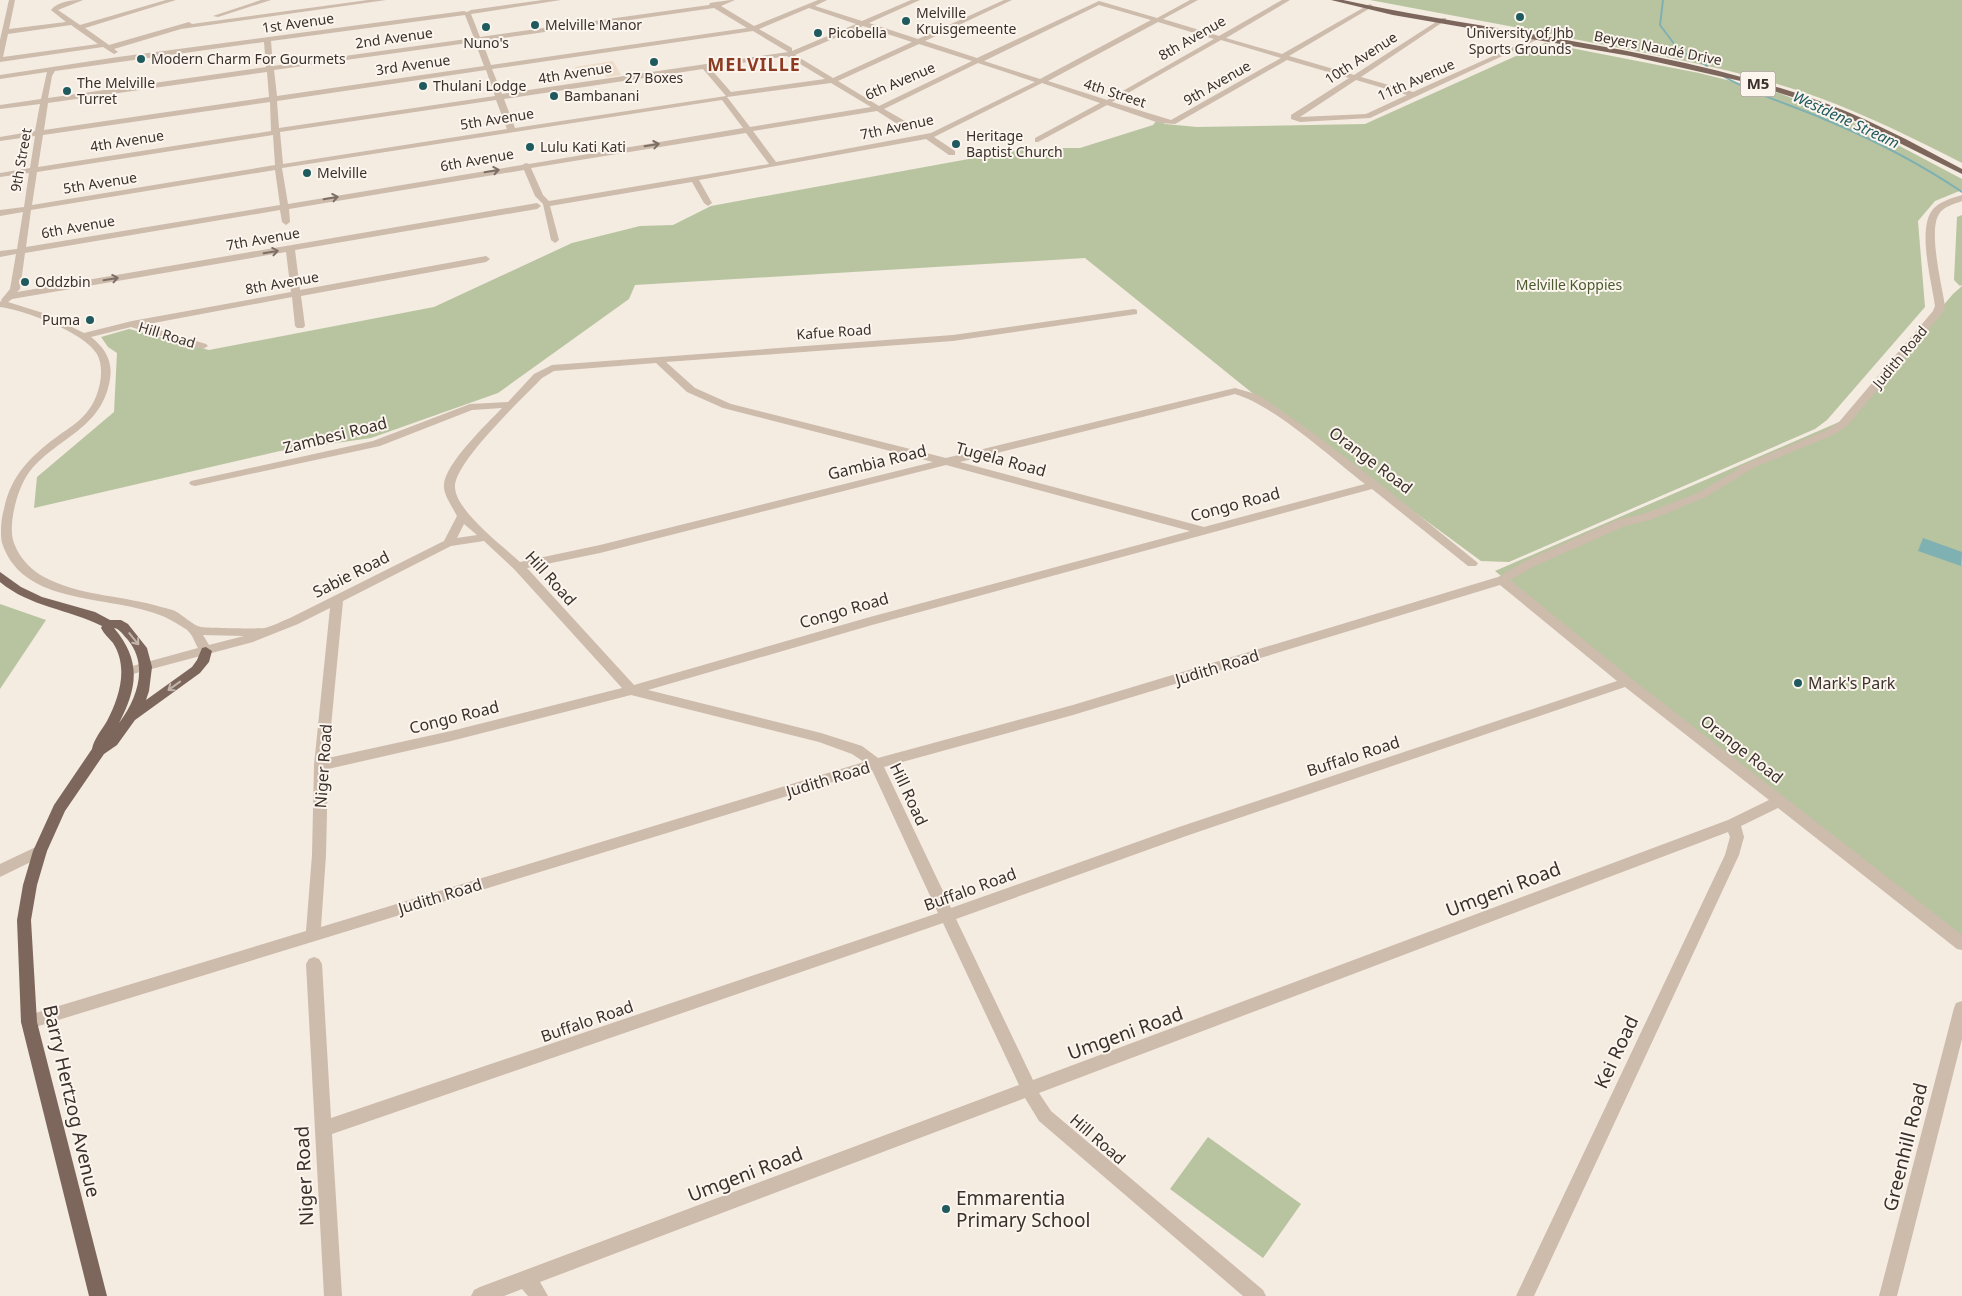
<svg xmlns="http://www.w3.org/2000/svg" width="1962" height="1296" font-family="'Noto Sans',sans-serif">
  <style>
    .green { fill: #b8c4a0 }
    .plaza { fill: #ecdcc8 }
    .water { fill: #7fb0b2 }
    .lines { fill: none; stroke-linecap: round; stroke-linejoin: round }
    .stream { stroke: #7fb0b2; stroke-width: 2 }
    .minor { fill: #cdbbac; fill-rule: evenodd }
    .major { fill: #7d675c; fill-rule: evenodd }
    .oneway { stroke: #7d6f65 }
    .oneway2 { stroke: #c2b5ac }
    .poi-dot { fill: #1f5a5e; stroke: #fbf5ee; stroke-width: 2 }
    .labels { text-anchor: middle; stroke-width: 4; stroke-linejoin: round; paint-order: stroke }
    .far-poi-label { font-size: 14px; fill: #3b302b; stroke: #fbf5ee; text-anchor: start }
    .far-street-label { font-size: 14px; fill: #3b302b; stroke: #fbf5ee }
    .far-park-label { font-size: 14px; fill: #4a5a2e; stroke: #fbf5ee }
    .shield { fill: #fbf5ee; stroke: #756b66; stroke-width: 1 }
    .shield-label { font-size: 15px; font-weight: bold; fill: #3b302b }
    .far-water-label { font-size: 15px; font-style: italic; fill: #1f5a5e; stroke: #fbf5ee }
    .street-label { font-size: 16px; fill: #3b302b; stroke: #fbf5ee }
    .poi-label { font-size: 16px; fill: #3b302b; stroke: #fbf5ee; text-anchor: start }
    .far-district-label { font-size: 18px; font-weight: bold; letter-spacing: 1px; fill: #8c3b22; stroke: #fbf5ee }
    .near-street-label { font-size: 19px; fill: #3b302b; stroke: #fbf5ee }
    .near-poi-label { font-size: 19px; fill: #3b302b; stroke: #fbf5ee; text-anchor: start }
  </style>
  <rect width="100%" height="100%" fill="#f4ebe1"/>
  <path class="green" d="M1370,0h592v163c-47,-24 -93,-47 -142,-65 -85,-31 -178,-45 -267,-63l7,-6 -8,5z
    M1545,43l154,30 80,20 79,31 104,55v11l-27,11 -17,20 7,86 -98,113 -12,9 -306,133 -28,-1 -230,-169 -166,-134 -450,27 -6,14 -131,94 -127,45 -91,13 -246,57 3,-31 77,-65 3,-59 -9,-6 -7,-10 28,-8 80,21 225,-43 138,-64 68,-17 33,-1 38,-19 318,-58h51l73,-23 4,-5 8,4 32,3 168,-3z
    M1962,215v70l-2,1 -6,-6 3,-63z
    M1962,286v652l-189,-142 -278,-225 351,-152 107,-125z
    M0,604l46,16 -46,69z
    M1208,1137l93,67 -38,54 -93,-69z"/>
  <path class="plaza" d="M613,61l8,14 -14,2 -2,-3 -25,4 -5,-11z"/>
  <path class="water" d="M1923,538l39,14 -1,14 -43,-15z"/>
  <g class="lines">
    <path class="stream" d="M1663,0l-3,25 18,24 29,17
      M1723,76c34,20 73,30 108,46 45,19 91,43 131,70"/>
    <path class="minor" d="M9,0h6l-6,29 57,-7 -15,-12c7,-9 21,-10 32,-10l-25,10 22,15 86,-25h10l-91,28 24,17 80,-23 3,2 176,-24h18l-205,29 -67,20 4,3 -4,2 -11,-7 -103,15v-22zM71,25l27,19 -95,13 5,-23z
      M261,0h10l-53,17 -5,-1z
      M543,0h18l-90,14 9,23 229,-32 1,-2c8,-1 16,-3 25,-3l-14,6 33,20 64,-26h9l-12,6 47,15 49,-21h9l-51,23 49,16 86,-39h8l-87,41 52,17 122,-57 58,17 33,-18h8l-35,19 56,17 63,-36h8l-64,38 56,16 88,-50 3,2 -1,1 -83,49 65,19 88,-57h4v2l-85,57 52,15 127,-57 5,1 -175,82 -70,4 -9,-3v-4l58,-37 -62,-18 -112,64 -16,-1 -52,-18 -69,37h-3v-4l65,-35 -58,-20 -108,54 21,14v4h-6l-23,-16 -227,41 13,23 -4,3 -4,-3 -12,-21 -142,24 9,34 -4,3 -4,-3 -8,-36 -8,-8 -11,-26 -235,39 1,13 -4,3 -4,-3 -2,-12 -255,43 -5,36 -3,3 520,-89 4,3 -4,3 -242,41 5,40 186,-34 4,3 -4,3 -185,34 4,30 -2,2h-6l-2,-2 -3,-29 -149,28 63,19 2,2 -5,3 -72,-22 -40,10c14,11 22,24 19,42 -8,50 -51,57 -80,92 -12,15 -23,54 -16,72 6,17 20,30 36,37 34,16 75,16 111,27 4,1 10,2 14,4 8,4 17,14 26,16 7,1 58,2 64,1 8,-2 17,-7 25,-10l154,-77 13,-25c-4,-8 -12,-19 -13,-28 -3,-21 43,-64 58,-80l-30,2 -92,36 -185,40 -4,-1 -2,-2 2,-2 182,-40 97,-37 38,-2 26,-28 18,-9 401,-30 181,-26 3,1v4l-184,27 -287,21 29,26 36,16 215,54 289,-70 24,7 57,40 63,48 99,80 -2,3h-8l-96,-77 -500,136 -224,65 173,43 41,13 16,12 195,-53 425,-128 29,-17 90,-40 26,-6 55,-21 39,-23 1,-3 87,-36 14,-9 94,-111 2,-5c-3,-23 -17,-73 -4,-94 6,-10 21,-14 31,-17v6c-8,3 -19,6 -23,13 -11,17 3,72 6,92l-2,6 -96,114 -14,9 -78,32 -49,30 -56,23 -25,6 -90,40 -25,14 122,99 330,256v15l-5,-1 -179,-141 -37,18 3,11 -5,18 -205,441h-18l209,-441 5,-18 -2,-5 -689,261 12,18 212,179 3,6h-23l-204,-175 -14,-23 -485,184 8,14h-20l-6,-7 -18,7h-33l3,-6 6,-3 539,-202 -76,-162 -611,211 10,162h-18l-18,-332 3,-5 5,-2 5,2 3,5 9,154 607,-205 -66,-143 -843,259 -6,-2 -2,-5 2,-5 6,-2 277,-84 6,-76 2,-90 16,-157 -32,16 -45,18 -124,33 -4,-1 -2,-3 2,-3 73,-20c-3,-5 -5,-12 -9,-16 -3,-4 -9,-6 -13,-9 -50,-32 -151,-10 -174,-80 -2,-10 -1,-24 2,-34 7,-35 29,-55 58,-76 11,-7 23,-16 30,-28 8,-14 13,-36 5,-51 -13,-22 -73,-44 -97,-47v-6l2,1 -1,-2 9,-11 6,-35 -16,3v-6l17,-2 6,-37 -23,4v-6l24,-3 5,-34 -29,4v-4l30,-5 5,-32 -35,5v-4l35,-6 5,-27 -40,5v-4l41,-6 6,-27 -47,7v-4l118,-18 346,-46 3,1 4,-2zM1099,5l52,15 -111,59 -56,-18zM714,8l33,20 -256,37 -9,-24zM809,8l47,16 -64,27v-3l-33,-19zM465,15l9,23 -201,28 -2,-25zM1158,22l56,17 -107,61 -59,-19zM863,26l49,16 -79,36 -38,-23zM753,31l35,21 -286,42 -10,-25zM1221,40l60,18 -110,62 -59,-18zM264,42l2,25 -218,31 4,-22 3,-5zM475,42l9,24 -207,30 -3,-26zM919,44l53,17 -93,45 -41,-25zM787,56l38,23 -94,13 -21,-24zM978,63l57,19 -104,51 -155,29 -23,-31 124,-20 22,14h6v-4l-21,-12zM703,69l23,27 -211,32 -11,-29zM486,70l9,26 -216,32 -2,-27zM267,72l2,25 -225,33 4,-27zM1356,80l51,15 -41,19 -66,3zM831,83l40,24 -121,20 -23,-30zM496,100l11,29 -224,35 -3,-32zM722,100l21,28 -214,36 -3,-1 -4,2 -234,39 -6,-36zM270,102l1,29 -233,36 5,-32zM746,133l23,31 -220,37 -6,-6 -12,-27zM273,135l2,30 -243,40 5,-33zM275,170l5,35 -254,42 5,-37zM286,252l5,40 -159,29 -48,12 -41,-20 -35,-11 4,-3zM656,363l31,29 36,16 210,54 -333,83 -80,17c-17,-16 -63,-50 -65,-74 -3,-24 69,-91 87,-110l12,-7zM1235,394c40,12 95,63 130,90l-161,43 -244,-65zM946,465l244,66 -320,86 -236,68 -107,-117 73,-15zM464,524l13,11 -20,3zM484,541l30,28 108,119 -171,43 -123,27 15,-157 108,-55zM1500,585l117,96 -438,146 -228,81 -67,-141 189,-52zM203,635l41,1 -35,9zM1625,687l144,113 -41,20 -695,260 -77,-161 233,-84zM631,695l188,47 33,12 12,8 -543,165 5,-72 2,-86 123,-28z
      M40,845l5,2 2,4 -2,4 -45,22v-13z
      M1962,1001v38l-65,257h-18l75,-288 2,-5z"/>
    <path class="major" d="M1331,0h12c155,33 315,46 465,97 54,18 104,45 154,72v5l-119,-59 -41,-15 -57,-18 -115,-26 -237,-41z
      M0,572l21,15 21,10 53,15 15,8h11l7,4 19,24 5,19 -3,24 -3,9 46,-33 5,-7 5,-12 4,-1 6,4 -3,11 -9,11 -65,47 -18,25 -13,9 -39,57 -18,40 -10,34 -6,35 6,102 70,274h-18l-68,-274 -4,-102 6,-35 10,-34 21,-46 38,-56c2,-10 9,-18 15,-28 12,-23 22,-53 6,-78 -4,-5 -9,-9 -12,-15l1,-2c-34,-17 -72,-19 -102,-44zM114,628c6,1 9,7 14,12 21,26 9,59 -9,83 19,-36 22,-63 -5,-95z"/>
  </g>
  <defs><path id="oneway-shaft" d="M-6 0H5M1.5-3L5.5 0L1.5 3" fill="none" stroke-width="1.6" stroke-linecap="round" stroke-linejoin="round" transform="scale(1.25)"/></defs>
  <g class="oneway">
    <use href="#oneway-shaft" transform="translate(652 145) rotate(-9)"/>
    <use href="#oneway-shaft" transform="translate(492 171) rotate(-10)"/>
    <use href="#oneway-shaft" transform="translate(331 198) rotate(-10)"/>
    <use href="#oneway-shaft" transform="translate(271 252) rotate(-10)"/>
    <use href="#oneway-shaft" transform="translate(111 279) rotate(-10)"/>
  </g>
  <g class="oneway2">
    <use href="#oneway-shaft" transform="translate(134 639) rotate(51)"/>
    <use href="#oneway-shaft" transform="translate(174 686) rotate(144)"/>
  </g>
  <g class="poi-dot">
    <circle cx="1520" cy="17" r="5"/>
    <circle cx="906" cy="21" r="5"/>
    <circle cx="535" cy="25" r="5"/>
    <circle cx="486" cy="27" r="5"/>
    <circle cx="818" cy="33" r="5"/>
    <circle cx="141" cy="59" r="5"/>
    <circle cx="654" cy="62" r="5"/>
    <circle cx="423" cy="86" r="5"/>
    <circle cx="67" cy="91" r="5"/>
    <circle cx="554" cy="96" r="5"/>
    <circle cx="956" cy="144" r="5"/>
    <circle cx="530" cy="147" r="5"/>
    <circle cx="307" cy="173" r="5"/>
    <circle cx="25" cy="282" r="5"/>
    <circle cx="90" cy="320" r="5"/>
    <circle cx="1798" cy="683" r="5"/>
    <circle cx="946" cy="1209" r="5"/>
  </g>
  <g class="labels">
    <g class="far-poi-label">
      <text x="916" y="18">Melville<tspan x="916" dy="16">Kruisgemeente</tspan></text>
      <text x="545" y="30">Melville Manor</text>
      <text x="828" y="38">Picobella</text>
      <text x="1520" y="38" text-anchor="middle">University of Jhb<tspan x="1520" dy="16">Sports Grounds</tspan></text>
      <text x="486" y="48" text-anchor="middle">Nuno's</text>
      <text x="151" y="64">Modern Charm For Gourmets</text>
      <text x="654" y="83" text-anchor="middle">27 Boxes</text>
      <text x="77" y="88">The Melville<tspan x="77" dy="16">Turret</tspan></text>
      <text x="433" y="91">Thulani Lodge</text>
      <text x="564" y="101">Bambanani</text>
      <text x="966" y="141">Heritage<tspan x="966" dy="16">Baptist Church</tspan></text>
      <text x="540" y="152">Lulu Kati Kati</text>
      <text x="317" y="178">Melville</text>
      <text x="35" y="287">Oddzbin</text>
      <text x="80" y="325" text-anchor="end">Puma</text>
    </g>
    <g class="far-street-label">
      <text transform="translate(298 23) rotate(-8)" y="5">1st Avenue</text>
      <text transform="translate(394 38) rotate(-8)" y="5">2nd Avenue</text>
      <text transform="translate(1192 38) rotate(-30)" y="5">8th Avenue</text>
      <text transform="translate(1658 48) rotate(11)" y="5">Beyers Naudé Drive</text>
      <text transform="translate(1361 58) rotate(-33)" y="5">10th Avenue</text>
      <text transform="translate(413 65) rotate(-8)" y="5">3rd Avenue</text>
      <text transform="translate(575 73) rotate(-9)" y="5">4th Avenue</text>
      <text transform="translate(1416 80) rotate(-24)" y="5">11th Avenue</text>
      <text transform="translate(900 81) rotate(-23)" y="5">6th Avenue</text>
      <text transform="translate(1217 83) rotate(-30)" y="5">9th Avenue</text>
      <text transform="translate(1115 93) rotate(18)" y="5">4th Street</text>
      <text transform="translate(497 119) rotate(-9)" y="5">5th Avenue</text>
      <text transform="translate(897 127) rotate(-12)" y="5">7th Avenue</text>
      <text transform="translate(127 141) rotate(-9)" y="5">4th Avenue</text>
      <text transform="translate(21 160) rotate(-80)" y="5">9th Street</text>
      <text transform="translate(477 160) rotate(-10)" y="5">6th Avenue</text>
      <text transform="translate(100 183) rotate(-9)" y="5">5th Avenue</text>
      <text transform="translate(78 227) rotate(-10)" y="5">6th Avenue</text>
      <text transform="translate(263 239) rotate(-10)" y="5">7th Avenue</text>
      <text transform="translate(282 283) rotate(-10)" y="5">8th Avenue</text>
      <text transform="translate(834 332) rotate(-4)" y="5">Kafue Road</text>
      <text transform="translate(167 335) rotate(17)" y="5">Hill Road</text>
      <text transform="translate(1900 357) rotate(-50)" y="5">Judith Road</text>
    </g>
    <g class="far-park-label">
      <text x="1569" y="290">Melville Koppies</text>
    </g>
    <rect class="shield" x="1740.5" y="71.5" width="35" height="25" rx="4"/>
    <g class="shield-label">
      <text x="1758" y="89">M5</text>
    </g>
    <g class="far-water-label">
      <text transform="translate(1846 120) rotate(25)" y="5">Westdene Stream</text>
    </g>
    <g class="street-label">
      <text transform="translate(335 435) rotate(-14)" y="6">Zambesi Road</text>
      <text transform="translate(1001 459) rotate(15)" y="6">Tugela Road</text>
      <text transform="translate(1371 460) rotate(37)" y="6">Orange Road</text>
      <text transform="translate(877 462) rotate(-14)" y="6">Gambia Road</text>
      <text transform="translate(1235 504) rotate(-15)" y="6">Congo Road</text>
      <text transform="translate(351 574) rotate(-27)" y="6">Sabie Road</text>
      <text transform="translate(551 578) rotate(48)" y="6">Hill Road</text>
      <text transform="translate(844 610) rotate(-16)" y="6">Congo Road</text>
      <text transform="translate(1217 667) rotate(-17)" y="6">Judith Road</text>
      <text transform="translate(454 717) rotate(-14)" y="6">Congo Road</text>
      <text transform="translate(1742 749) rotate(38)" y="6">Orange Road</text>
      <text transform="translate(1353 756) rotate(-18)" y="6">Buffalo Road</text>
      <text transform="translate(323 766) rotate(-86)" y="6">Niger Road</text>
      <text transform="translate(828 779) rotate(-17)" y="6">Judith Road</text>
      <text transform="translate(909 794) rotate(65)" y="6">Hill Road</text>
      <text transform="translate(970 889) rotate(-20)" y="6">Buffalo Road</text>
      <text transform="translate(440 896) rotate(-17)" y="6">Judith Road</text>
      <text transform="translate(587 1021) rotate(-19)" y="6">Buffalo Road</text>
      <text transform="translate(1098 1139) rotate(41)" y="6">Hill Road</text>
    </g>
    <g class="poi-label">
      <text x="1808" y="689">Mark's Park</text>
    </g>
    <g class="far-district-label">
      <text x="754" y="71">MELVILLE</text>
    </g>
    <g class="near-street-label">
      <text transform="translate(1503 889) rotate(-21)" y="7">Umgeni Road</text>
      <text transform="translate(1125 1033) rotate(-20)" y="7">Umgeni Road</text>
      <text transform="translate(1616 1052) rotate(-65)" y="7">Kei Road</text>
      <text transform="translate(72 1101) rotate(77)" y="7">Barry Hertzog Avenue</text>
      <text transform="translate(1905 1147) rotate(-76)" y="7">Greenhill Road</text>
      <text transform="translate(745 1174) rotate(-21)" y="7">Umgeni Road</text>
      <text transform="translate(304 1176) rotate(-93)" y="7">Niger Road</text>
    </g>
    <g class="near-poi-label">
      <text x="956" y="1205">Emmarentia<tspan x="956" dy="22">Primary School</tspan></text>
    </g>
  </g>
</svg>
